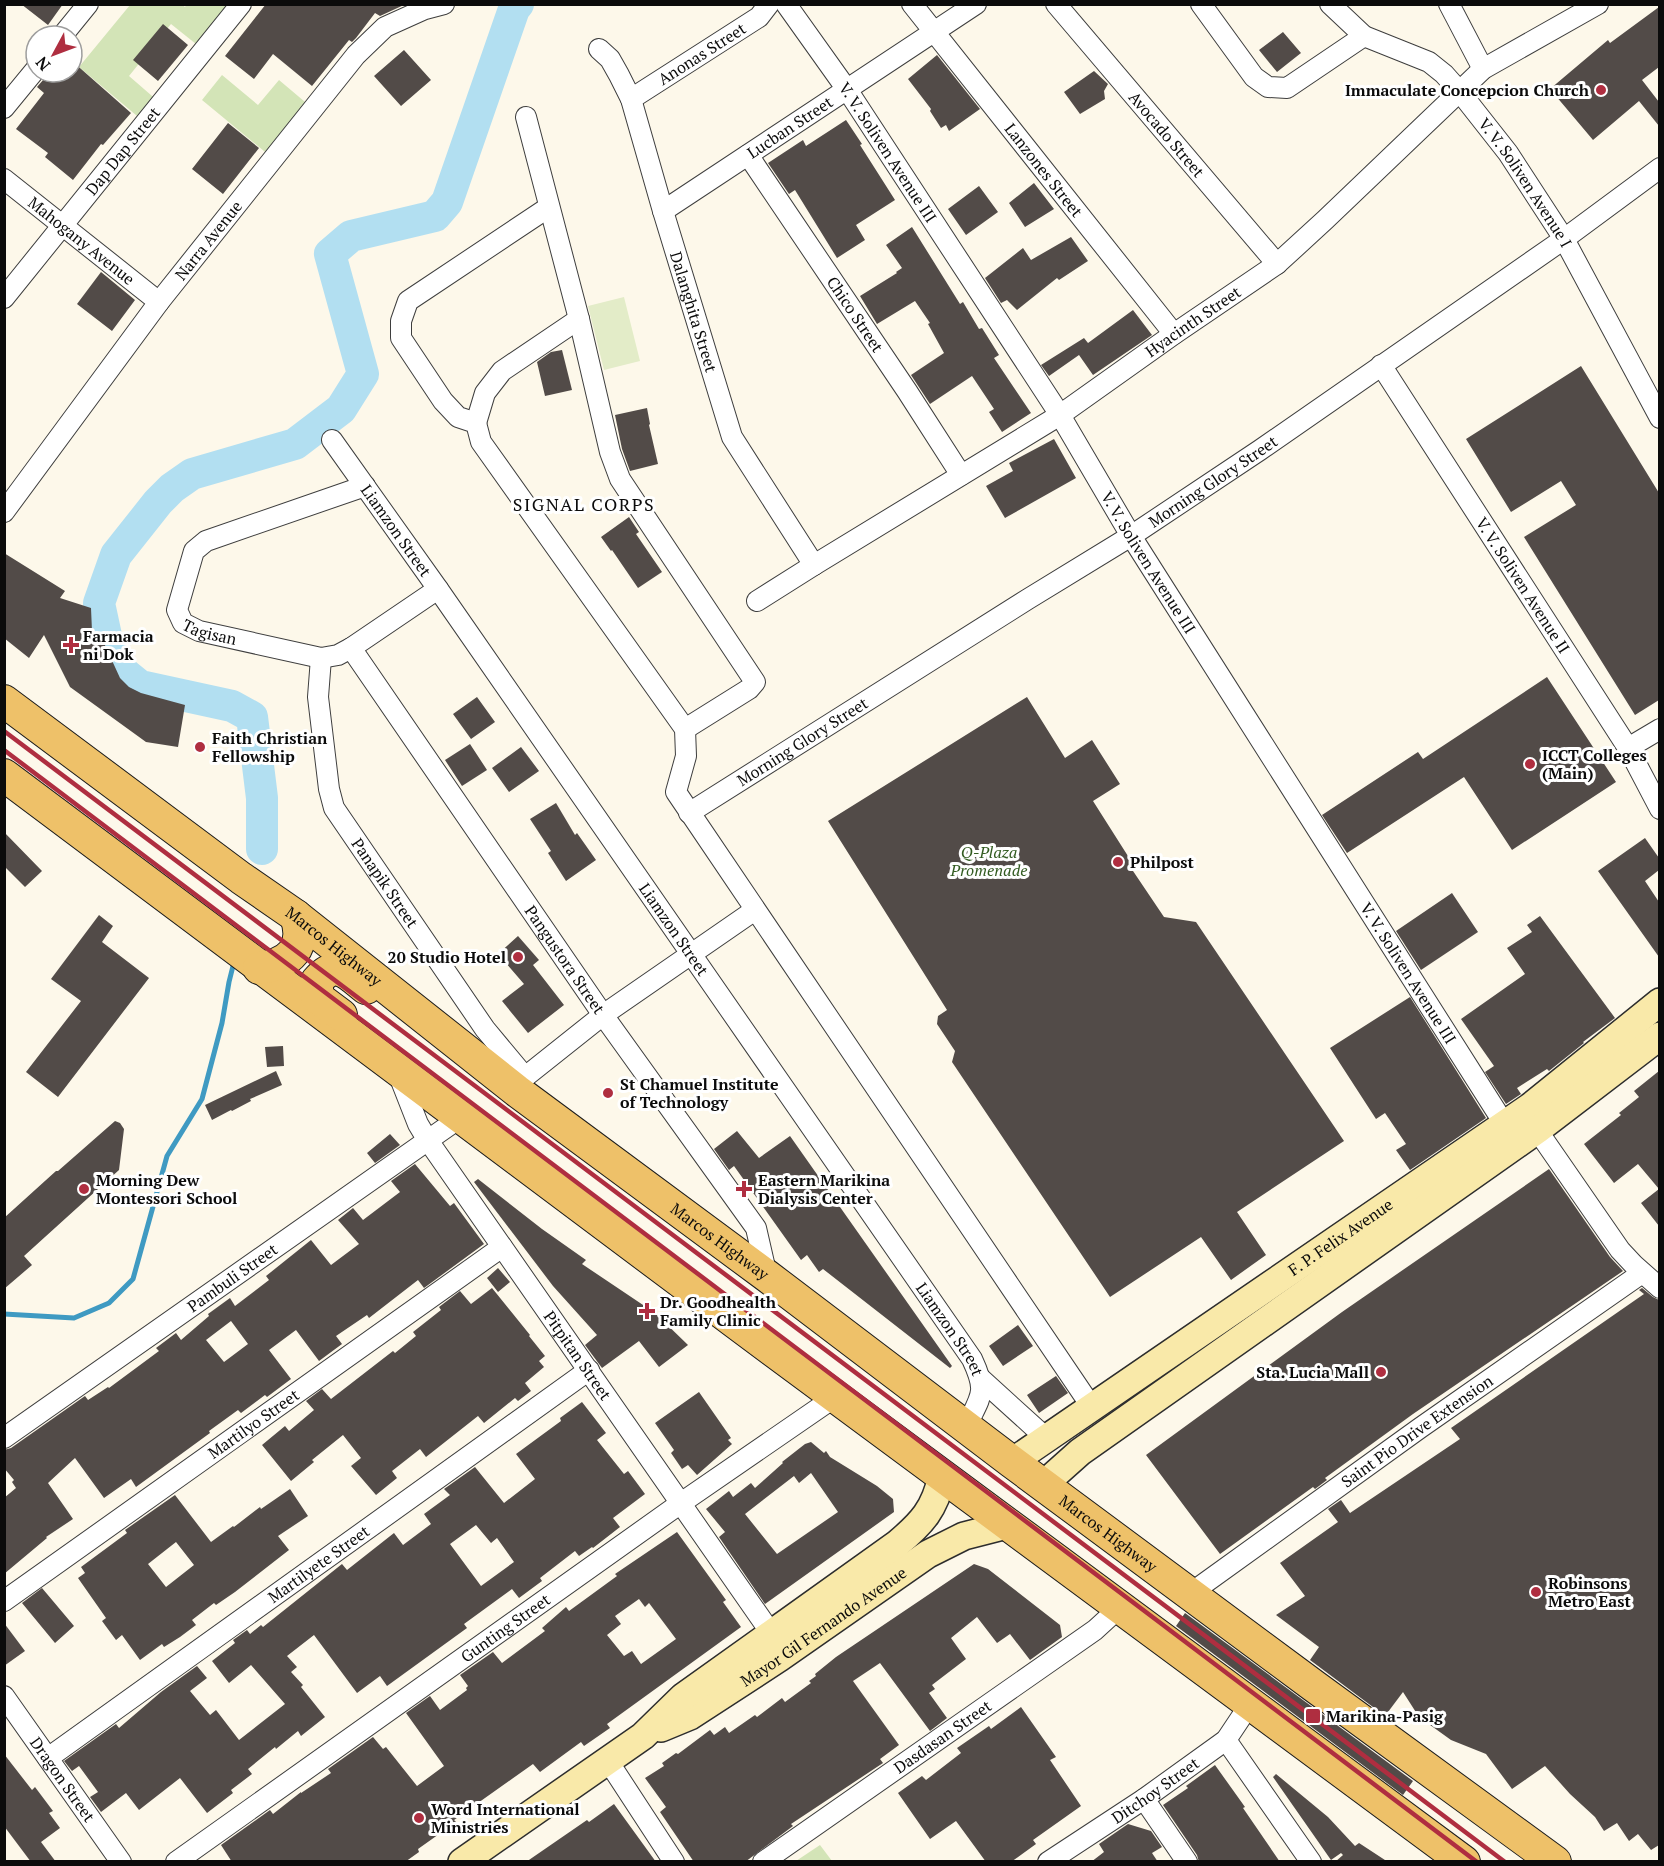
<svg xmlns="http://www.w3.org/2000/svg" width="1664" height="1866" font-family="'PT Serif',serif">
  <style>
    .green { fill: #d3e4b7 }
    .pitch { fill: #e3ecc8 }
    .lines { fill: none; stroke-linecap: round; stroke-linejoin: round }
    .stream { stroke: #3f9ac2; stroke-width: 5 }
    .river { stroke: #b2dff1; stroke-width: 32 }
    .building { fill: #524b48; fill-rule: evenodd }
    .street-casing { stroke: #3e3e3e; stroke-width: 22 }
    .secondary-casing { stroke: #2d2d2d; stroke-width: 30 }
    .primary-casing { stroke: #1c1c1c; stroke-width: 34 }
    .street { stroke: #fff; stroke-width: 20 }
    .secondary { stroke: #f9e9a9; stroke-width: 27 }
    .primary { stroke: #eec169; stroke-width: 32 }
    .rail { stroke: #af2e40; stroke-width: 4.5 }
    .poi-dot { fill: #af2e40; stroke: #fff; stroke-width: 2 }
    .labels { text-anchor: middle; stroke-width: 6; stroke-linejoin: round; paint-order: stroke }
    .street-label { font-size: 16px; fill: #0b0b0b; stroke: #fff }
    .poi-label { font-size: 16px; font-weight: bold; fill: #0b0b0b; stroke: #fff; text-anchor: start }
    .park-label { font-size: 16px; font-style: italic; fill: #335c21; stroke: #fff }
    .neighbourhood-label { font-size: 18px; letter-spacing: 1.5px; fill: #0b0b0b; stroke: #fff }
  </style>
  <rect width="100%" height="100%" fill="#fdf8ea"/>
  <path class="green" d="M181,4l4,3 2,-3 50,1 -36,43 -30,-24 -42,52 30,26 -16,19 -64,-54 51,-62z
    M222,75l36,30 21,-25 32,27 -41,49 -68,-56z
    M820,1845l12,16h-36z"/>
  <path class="pitch" d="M624,297l16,64 -36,9 -16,-64z"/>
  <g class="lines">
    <path class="stream" d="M4,1314l70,4 35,-15 24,-24 34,-123 35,-57 20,-76 7,-41 5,-20"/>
    <path class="river" d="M262,849v-51l-10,-81 -20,-11 -92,-20 -16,-13 -16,-28 -9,-42 17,-48 42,-53 14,-14 20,-14 103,-30 46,-35 22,-35 -33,-120 21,-18 84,-20 12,-14 67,-193 4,-5"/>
  </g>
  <path class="building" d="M21,4h42l-15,21z
    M266,4h140l-26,12 -5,-3 -19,25 -4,4 -3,-2 -37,46 -39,-32 -19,25 -29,-23z
    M1659,7v60l-17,13 17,22v24l-20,-25 -46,39 -43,-51 58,-49 2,3z
    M163,24l25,21 -30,36 -25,-21z
    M1283,32l18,21 -24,19 -18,-22z
    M404,50l27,30 -30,26 -27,-30z
    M937,55l43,54 -31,22 -3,-6 -5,3 -11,-17 1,-2 -23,-30z
    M72,61l59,52 -28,32 -2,-1 -28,36 -28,-23 3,-4 -32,-24 28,-36 -7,-6 13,-15h22z
    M1094,71l14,13 -4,7 1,8 -25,15 -16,-22z
    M846,120l16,24 -2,1 35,55 -39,25 9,15 -28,18 -42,-68 -6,4 -21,-31 35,-23 3,6z
    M228,123l31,25 -36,46 -31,-25z
    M1034,183l20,26 -29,18 -16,-24z
    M979,186l19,26 -32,23 -18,-26z
    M912,227l48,77 3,-2 16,27 3,-1 17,27 -5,3 37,55 -29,19 -13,-20 5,-3 -22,-33 -42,28 -19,-29 33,-22 -16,-29 2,-1 -15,-22 -38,23 -17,-28 37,-23 -1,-1 6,-4 -16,-23z
    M1071,237l17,24 -29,19 -2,-2 -40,32 -10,-10 -6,3 -16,-25 38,-30 8,12z
    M101,272l34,28 -23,31 -35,-27z
    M1133,310l19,25 -59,40 -14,-20 -30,21 -8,-11 43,-27 4,5z
    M562,350l10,40 -27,6 -8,-34 14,-10z
    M1581,366l78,127v207l-24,15 -111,-178 52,-32 -15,-24 -50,31 -45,-73z
    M647,408l3,16 -1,1 9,39 -28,7 -8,-22 -7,-34z
    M1054,439l22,39 -71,40 -19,-32 27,-15 -4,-8z
    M629,517l10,15 -3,2 26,38 -24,16 -26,-38 -1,1 -10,-14z
    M4,553l61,38 -5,7 31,10 1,23 12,12 16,35 9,9 12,6 44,12 -7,42 -32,-5 -76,-55 -26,-52 -15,23 -25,-20z
    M1547,677l69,105 -104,68 -48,-73 -117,76 -25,-38 96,-63 5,7z
    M477,697l18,25 -24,17 -18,-25z
    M1027,697l38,61 27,-18 28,44 -27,17 40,63v7l31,46 32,5 148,219 -107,71 29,43 -35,25 -30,-43 -91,60 -158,-235 3,-11 -18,-27 1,-8 9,-6 -119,-189z
    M470,744l17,26 -25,16 -17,-26z
    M521,747l18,24 -30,21 -17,-24z
    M556,803l19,32 2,-2 19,27 -30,21 -18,-28 3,-2 -21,-32z
    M4,832l38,39 -17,16 -21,-21z
    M1645,838l14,20v12l-14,11 14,21v55l-61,-86z
    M1452,893l26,39 -57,38 -25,-39z
    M99,915l14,11 -11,16 47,36 -91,119 -32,-25 55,-71 -30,-22z
    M1540,916l75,102 -32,24 1,1 -35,28 -2,-2 -30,19 4,6 -15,10 -21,-32 9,-6 -33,-47 64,-45 -18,-26 25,-16 -5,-7z
    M518,936l21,24 -6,5 31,40 -36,28 -26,-32 22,-17 -26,-30z
    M1410,997l76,121 -76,52 -14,-20 10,-6 -21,-31 -9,6 -46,-71z
    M283,1046l1,20 -17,1 -2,-20z
    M276,1071l6,14 -32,14 1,2 -19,10 -1,-1 -19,10 -7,-15z
    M1659,1071v155l-18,-23 18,-14 -21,-25 -24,19 -30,-39 37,-29 -2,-2 20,-16 -5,-6z
    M115,1121l5,2 4,6 -5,41 -95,86 8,9 -28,24v-71l52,-47h2z
    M737,1131l22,27 31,-22 162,230 -2,2 -127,-99 -4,3 -12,-17 -6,5 -67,-94 -5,4 -15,-21z
    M390,1134l10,11 -25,18 -8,-10z
    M415,1164l35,42 4,-3 30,41 -60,44 -6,-8 -49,38 -2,-3 -31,21 6,8 -23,17 -23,-31 -27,20 22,29 -24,18 -2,-2 -24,18 -3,-3 -29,21 1,2 -74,54 -5,-8 -27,19 -29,-40 -27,25 25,36 -27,18 1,1 -43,36v-76l12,-10 -4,-6 2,-2 -10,-12v-18l7,-2 74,-52 3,4 20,-13 1,1 50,-37 -3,-3 20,-15 5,7 28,-24 -1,-2 22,-16 5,8 34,-26 -3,-4 45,-36 20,25 28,-21 -21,-24 15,-12 10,12 37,-28 -9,-11zM231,1321l17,23 -24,18 -18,-22z
    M1549,1169l61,88 13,14 -210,143 -88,64 2,2 -12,9 -2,-2 -93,67 -74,-99 196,-143z
    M478,1179l64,50 44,31 -4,4 73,49 33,32 -29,22 -20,-26 -37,27 -17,-23 12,-10 -44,-49 -79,-104z
    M498,1268l12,14 -12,10 -11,-14z
    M492,1288l38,47 -1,1 16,20 -6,5 5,6 -19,16 6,8 -13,10 -3,-3 -31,25 -6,-7 -52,41 -6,-8 -28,22 5,7 -21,17 -25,-29 10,-8 -18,-23 -31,25 2,2 -23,19 -29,-36 23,-19 4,5 25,-21 -8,-9 16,-12 9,10 62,-48 2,2 21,-17 -3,-4 28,-22 -2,-3 21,-16 11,13z
    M1642,1288l11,9 6,3v545l-8,5 -13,-16 -9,7 -12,-18 -13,8 -9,-14 -25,-23 -25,-28 -33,23 -26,-35 -35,-14 -32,-23 -16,-25 -18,24 -75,-56 9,-13 -43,-32 29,-19 -25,-33 58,-41 -10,-13 13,-9 9,13 110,-74 -9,-11 193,-134 -5,-4z
    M1018,1325l15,21 -30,20 -14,-20z
    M1056,1376l12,17 -29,20 -12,-18z
    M699,1392l32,46 -3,2 4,4 -35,31 -9,-10 -6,4 -11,-16 3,-3 -19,-27z
    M582,1402l24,31 -9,7 27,34 4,-3 17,23 -32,24 7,9 -27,21 -1,-1 -13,9 -4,-5 -35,27 2,3 -23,17 -7,-9 -48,35 3,4 -80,58 -7,-10 -23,17 -43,-58 -27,21 10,11 -6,5 12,13 -2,2 24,30 -24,19 -3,-5 -22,18 -1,-2 -27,22 4,5 -21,16 2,3 -26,20 -27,-35 -41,32 -13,-17 -25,19 -11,-15 8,-5 -19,-26 -7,5 -8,-10 52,-37 3,4 42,-36 36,-26 10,12 -17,13 20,24 6,-5 23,30 46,-36 -34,-39 -22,18 -17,-22 23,-18 -2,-3 14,-10 3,4 11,-9 2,2 79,-63 5,6 47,-37 9,12 28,-21 -7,-10 26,-19 -6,-6 31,-22 29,36 31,-24 -19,-25 45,-33 -1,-3zM476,1525l15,18 6,-5 17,24 -33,24 -31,-42z
    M811,1442l13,11 2,-2 4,6 47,29 16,13 1,13 -129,92 -46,-67 6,-5 -19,-23 23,-18 4,6 18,-14 4,5 28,-25 -1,-1 23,-18zM811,1473l27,39 -61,42 -32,-40 49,-38 5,7z
    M290,1489l18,27 -30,20 11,14 -54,42 -19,13 -2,-2 -22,17 4,5 -16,12 -16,10 -2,-3 -22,16 -18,-25 -6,5 -14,-19 4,-3 -28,-40 7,-5 -4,-6 46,-34 -2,-3 50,-35 36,47 22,-16 1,1 26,-20 1,2zM176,1542l18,23 -28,22 -18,-23z
    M677,1532l49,68 -3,2 18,25 -134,97 3,4 -26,18 -3,-4 -41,30 -7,-8 -79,56 2,2 -38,27 1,3 -14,10h-173l-11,-17 49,-35 3,4 28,-22v1l30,-20 -3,-4 45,-32 10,12 3,-2 31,39 27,-20 -38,-53 24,-17 10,14 27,-20 -1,-2 2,-2 -8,-11 33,-23 9,11 43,-32 -3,-3 24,-21 3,4 48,-35 -2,-2zM639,1599l6,8 4,-4 27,36 -35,25 -9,-13 -8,5 -17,-21 14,-11 -6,-8z
    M974,1564l14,5 72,56 2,12 -32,23 -20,-26 -13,9 -20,-26 -26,21 15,21 -34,26 3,4 -6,4 18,25 -17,13 -50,-68 -27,18 46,64 -19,14 3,4 -92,61 2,2 -48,36h-51l-34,-50 6,-5 -21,-29 19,-12 -2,-3 14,-10 2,1 32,-24 4,5 11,-8 4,6 26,-18 2,2 25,-19 3,4 26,-19 -2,-2 7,-5 -1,-2 21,-17z
    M42,1588l32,38 -19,17 -33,-40z
    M1185,1613l228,168 -10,14 -227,-169z
    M4,1623l21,28 -21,15z
    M1021,1707l35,50 -6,3 31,46 -48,34 3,4 -25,18h-25l-30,-41 -26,18 -32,-46 24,-17 4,4 35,-27 -4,-5 32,-22 2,3z
    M4,1754l28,36 3,-3 18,24 -4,2 11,15 -19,14 15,20h-25l-27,-36z
    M1215,1765l30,42 -2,1 37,54h-81l-2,-7 -34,-50 25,-17 -2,-2z
    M1276,1774l52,43 27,29 4,-3 29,19h-53l8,-7 -2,-2 -10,7 -58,-83z
    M614,1804l42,58h-130l61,-42 2,2z
    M1128,1824l23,7 11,16 -10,6 6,9h-67l13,-10 -5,-8z"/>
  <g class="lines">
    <defs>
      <g id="street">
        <path id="s1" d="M786,4l62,87 212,324 71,121 374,589"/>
        <path id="s2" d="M912,4l262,330"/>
        <path id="s3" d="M1056,4l221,260"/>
        <path d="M1201,4l53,73 14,10 19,1 77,-52"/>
        <path id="s4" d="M1330,4l34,32 65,26 15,12 16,18 48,61 56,86 96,179"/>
        <path d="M1449,4l34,65"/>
        <path d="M62,36l26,-32"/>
        <path id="s5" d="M599,49l11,10 9,16 12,24 32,112 69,226 82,128"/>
        <path id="s6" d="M631,99l128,-82 10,-13"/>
        <path d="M4,108l32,-39"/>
        <path d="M526,117l53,202 31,133 10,27 135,203 -6,7 -64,40"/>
        <path id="s7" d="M748,155l159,236 54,84"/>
        <path id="s8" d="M4,179l155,123"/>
        <path d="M549,207l-141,94 -7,20v17l42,63 15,16 18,6 5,19 204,287 1,27 -10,36 415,614"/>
        <path id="s9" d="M663,211l313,-207"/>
        <path id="s10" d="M4,298l237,-294"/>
        <path id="s11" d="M1381,365l247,383 32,61"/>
        <path d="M476,423l9,-30 17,-22 77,-52"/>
        <path id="s12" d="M332,440l106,149 534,770c16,34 9,36 -6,68"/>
        <path id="s13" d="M365,486l-159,55 -12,10 -17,59 6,13 16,8 122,27 17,-3 13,-7 87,-59"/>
        <path id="s14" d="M4,512l155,-210 197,-247 29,-28 40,-18 19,-5"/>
        <path id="s15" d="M757,601l57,-36 246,-150 114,-81 103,-70 48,-44 158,-151 115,-65"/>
        <path id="s16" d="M351,648l252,367 153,213 11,48"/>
        <path id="s17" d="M321,658l-3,39 11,92 5,19 151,221 40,48"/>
        <path d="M1628,748l32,-19"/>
        <path id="s18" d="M689,813l339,-214 103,-63 129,-86 304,-211 96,-71"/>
        <path id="s19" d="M398,1073l20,51 9,15 344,494"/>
        <path d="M520,1086l5,-9 78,-62 152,-105"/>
        <path d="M1537,1130l83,120 14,15 26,23"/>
        <path d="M981,1379l65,59"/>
        <path id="s20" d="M4,1438l457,-321"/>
        <path id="s21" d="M1191,1593l229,-165 222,-155"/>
        <path id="s22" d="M4,1601l498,-354"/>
        <path id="s23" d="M4,1696l117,166"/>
        <path d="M1226,1740l85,122"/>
        <path id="s24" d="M48,1758l541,-388"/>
        <path d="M608,1761l66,101"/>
        <path d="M1144,1799l43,63"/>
        <path id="s25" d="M176,1862l505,-359 154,-106"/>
        <path id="s26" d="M763,1862l332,-232 24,-22"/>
        <path id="s27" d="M1048,1862l96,-63 82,-59 24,-36"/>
      </g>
      <g id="secondary">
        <path id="s28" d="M1012,1462l518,-355 130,-105"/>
        <path d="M1043,1485l37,-33 457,-322 123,-94"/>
        <path id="s29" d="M661,1728l29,-12 89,-58 149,-104 36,-18 43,-11"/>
        <path d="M462,1862l181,-126 40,-39 214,-153c25,-21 38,-35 45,-68"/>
      </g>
      <g id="primary">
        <path id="s30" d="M4,701l237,177 55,38 221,175 250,185 245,186 302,224 241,176"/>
        <path d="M4,775l732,548 728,539"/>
        <path d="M259,968c31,-4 48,-20 37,-52"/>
        <path d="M341,1015l-24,-18v-16c19,-23 31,-7 49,7"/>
      </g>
    </defs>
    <use href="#street" class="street-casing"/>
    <use href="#secondary" class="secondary-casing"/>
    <use href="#primary" class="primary-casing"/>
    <use href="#street" class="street"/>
    <use href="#secondary" class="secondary"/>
    <use href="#primary" class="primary"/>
    <path class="rail" d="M4,731l1501,1131
      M4,750l1473,1112"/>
  </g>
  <g class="poi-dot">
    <circle cx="1601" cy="90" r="6"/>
    <path d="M68 636h6v6h6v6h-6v6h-6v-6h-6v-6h6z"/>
    <circle cx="200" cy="747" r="6"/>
    <circle cx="1530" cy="764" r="6"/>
    <circle cx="1118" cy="862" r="6"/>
    <circle cx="518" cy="957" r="6"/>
    <circle cx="608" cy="1093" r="6"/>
    <circle cx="84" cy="1189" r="6"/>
    <path d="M741 1180h6v6h6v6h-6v6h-6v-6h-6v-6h6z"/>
    <path d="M644 1302h6v6h6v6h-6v6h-6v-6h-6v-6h6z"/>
    <circle cx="1381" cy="1372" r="6"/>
    <circle cx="1536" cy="1592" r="6"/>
    <rect x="1305" y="1708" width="16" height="16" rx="3"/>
    <circle cx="419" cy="1818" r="6"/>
  </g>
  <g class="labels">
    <g class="street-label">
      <text dy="6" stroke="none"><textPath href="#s6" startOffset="84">Anonas Street</textPath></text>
      <text dy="6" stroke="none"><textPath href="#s9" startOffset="152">Lucban Street</textPath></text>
      <text dy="6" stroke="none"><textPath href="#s3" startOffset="171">Avocado Street</textPath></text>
      <text dy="6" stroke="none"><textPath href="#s10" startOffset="189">Dap Dap Street</textPath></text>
      <text dy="6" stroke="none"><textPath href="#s1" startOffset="180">V. V. Soliven Avenue III</textPath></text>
      <text dy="6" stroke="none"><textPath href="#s2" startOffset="212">Lanzones Street</textPath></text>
      <text dy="6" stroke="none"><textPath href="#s4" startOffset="272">V. V. Soliven Avenue I</textPath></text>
      <text dy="6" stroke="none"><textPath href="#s8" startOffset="99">Mahogany Avenue</textPath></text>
      <text dy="6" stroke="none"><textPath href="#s14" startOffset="340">Narra Avenue</textPath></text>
      <text dy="6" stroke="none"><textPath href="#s5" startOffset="282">Dalanghita Street</textPath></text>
      <text dy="6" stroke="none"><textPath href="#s7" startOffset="192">Chico Street</textPath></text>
      <text dy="6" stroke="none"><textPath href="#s15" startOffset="518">Hyacinth Street</textPath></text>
      <text dy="6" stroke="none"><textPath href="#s18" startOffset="620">Morning Glory Street</textPath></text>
      <text dy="6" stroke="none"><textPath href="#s12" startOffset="111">Liamzon Street</textPath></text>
      <text dy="6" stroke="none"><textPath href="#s1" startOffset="666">V. V. Soliven Avenue III</textPath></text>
      <text dy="6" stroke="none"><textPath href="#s11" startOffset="262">V. V. Soliven Avenue II</textPath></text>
      <text dy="6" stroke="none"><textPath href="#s13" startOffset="288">Tagisan</textPath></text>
      <text dy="6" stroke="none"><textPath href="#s18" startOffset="134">Morning Glory Street</textPath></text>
      <text dy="6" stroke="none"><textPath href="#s17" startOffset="242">Panapik Street</textPath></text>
      <text dy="6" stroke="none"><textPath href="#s12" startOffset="597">Liamzon Street</textPath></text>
      <text dy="6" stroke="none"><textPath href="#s30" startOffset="411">Marcos Highway</textPath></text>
      <text dy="6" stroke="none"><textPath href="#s16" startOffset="378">Pangustora Street</textPath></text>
      <text dy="6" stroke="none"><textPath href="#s1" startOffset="1152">V. V. Soliven Avenue III</textPath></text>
      <text dy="6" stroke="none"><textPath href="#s28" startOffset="398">F. P. Felix Avenue</textPath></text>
      <text dy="6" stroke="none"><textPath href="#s30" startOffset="897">Marcos Highway</textPath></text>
      <text dy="6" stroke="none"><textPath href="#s20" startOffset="279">Pambuli Street</textPath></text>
      <text dy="6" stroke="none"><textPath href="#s12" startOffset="1083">Liamzon Street</textPath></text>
      <text dy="6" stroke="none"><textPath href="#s19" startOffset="336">Pitpitan Street</textPath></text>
      <text dy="6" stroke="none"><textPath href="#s22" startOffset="306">Martilyo Street</textPath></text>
      <text dy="6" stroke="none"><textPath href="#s21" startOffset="278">Saint Pio Drive Extension</textPath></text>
      <text dy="6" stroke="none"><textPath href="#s30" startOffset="1383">Marcos Highway</textPath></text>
      <text dy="6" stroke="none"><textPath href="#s24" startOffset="333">Martilyete Street</textPath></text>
      <text dy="6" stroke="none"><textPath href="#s29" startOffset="192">Mayor Gil Fernando Avenue</textPath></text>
      <text dy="6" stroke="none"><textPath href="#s25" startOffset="404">Gunting Street</textPath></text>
      <text dy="6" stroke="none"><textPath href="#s26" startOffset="219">Dasdasan Street</textPath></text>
      <text dy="6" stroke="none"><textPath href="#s23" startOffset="102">Dragon Street</textPath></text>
      <text dy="6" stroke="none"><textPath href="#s27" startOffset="129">Ditchoy Street</textPath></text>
    </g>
    <g class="poi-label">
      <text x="1589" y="96" text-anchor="end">Immaculate Concepcion Church</text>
      <text x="83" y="642">Farmacia<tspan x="83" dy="18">ni Dok</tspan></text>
      <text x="212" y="744">Faith Christian<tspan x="212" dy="18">Fellowship</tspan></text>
      <text x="1542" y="761">ICCT Colleges<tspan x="1542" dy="18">(Main)</tspan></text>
      <text x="1130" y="868">Philpost</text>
      <text x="506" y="963" text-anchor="end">20 Studio Hotel</text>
      <text x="620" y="1090">St Chamuel Institute<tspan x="620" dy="18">of Technology</tspan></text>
      <text x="96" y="1186">Morning Dew<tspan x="96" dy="18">Montessori School</tspan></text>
      <text x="758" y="1186">Eastern Marikina<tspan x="758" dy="18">Dialysis Center</tspan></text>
      <text x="660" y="1308">Dr. Goodhealth<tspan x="660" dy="18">Family Clinic</tspan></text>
      <text x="1369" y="1378" text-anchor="end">Sta. Lucia Mall</text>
      <text x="1548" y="1589">Robinsons<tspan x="1548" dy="18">Metro East</tspan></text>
      <text x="1326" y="1722">Marikina-Pasig</text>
      <text x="431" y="1815">Word International<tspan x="431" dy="18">Ministries</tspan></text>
    </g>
    <g class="park-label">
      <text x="989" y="858">Q-Plaza<tspan x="989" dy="18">Promenade</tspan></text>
    </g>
    <g class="neighbourhood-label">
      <text x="584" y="511">SIGNAL CORPS</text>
    </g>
  </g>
  <rect width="1664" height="1866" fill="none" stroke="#0b0b0b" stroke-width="12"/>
  <g transform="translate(54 54) rotate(229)"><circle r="28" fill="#ffffff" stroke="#9d9d9d" stroke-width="1.5"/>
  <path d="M0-4.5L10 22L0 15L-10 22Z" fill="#af2e40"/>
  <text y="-9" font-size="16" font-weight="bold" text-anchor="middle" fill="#0b0b0b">N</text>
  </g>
</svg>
